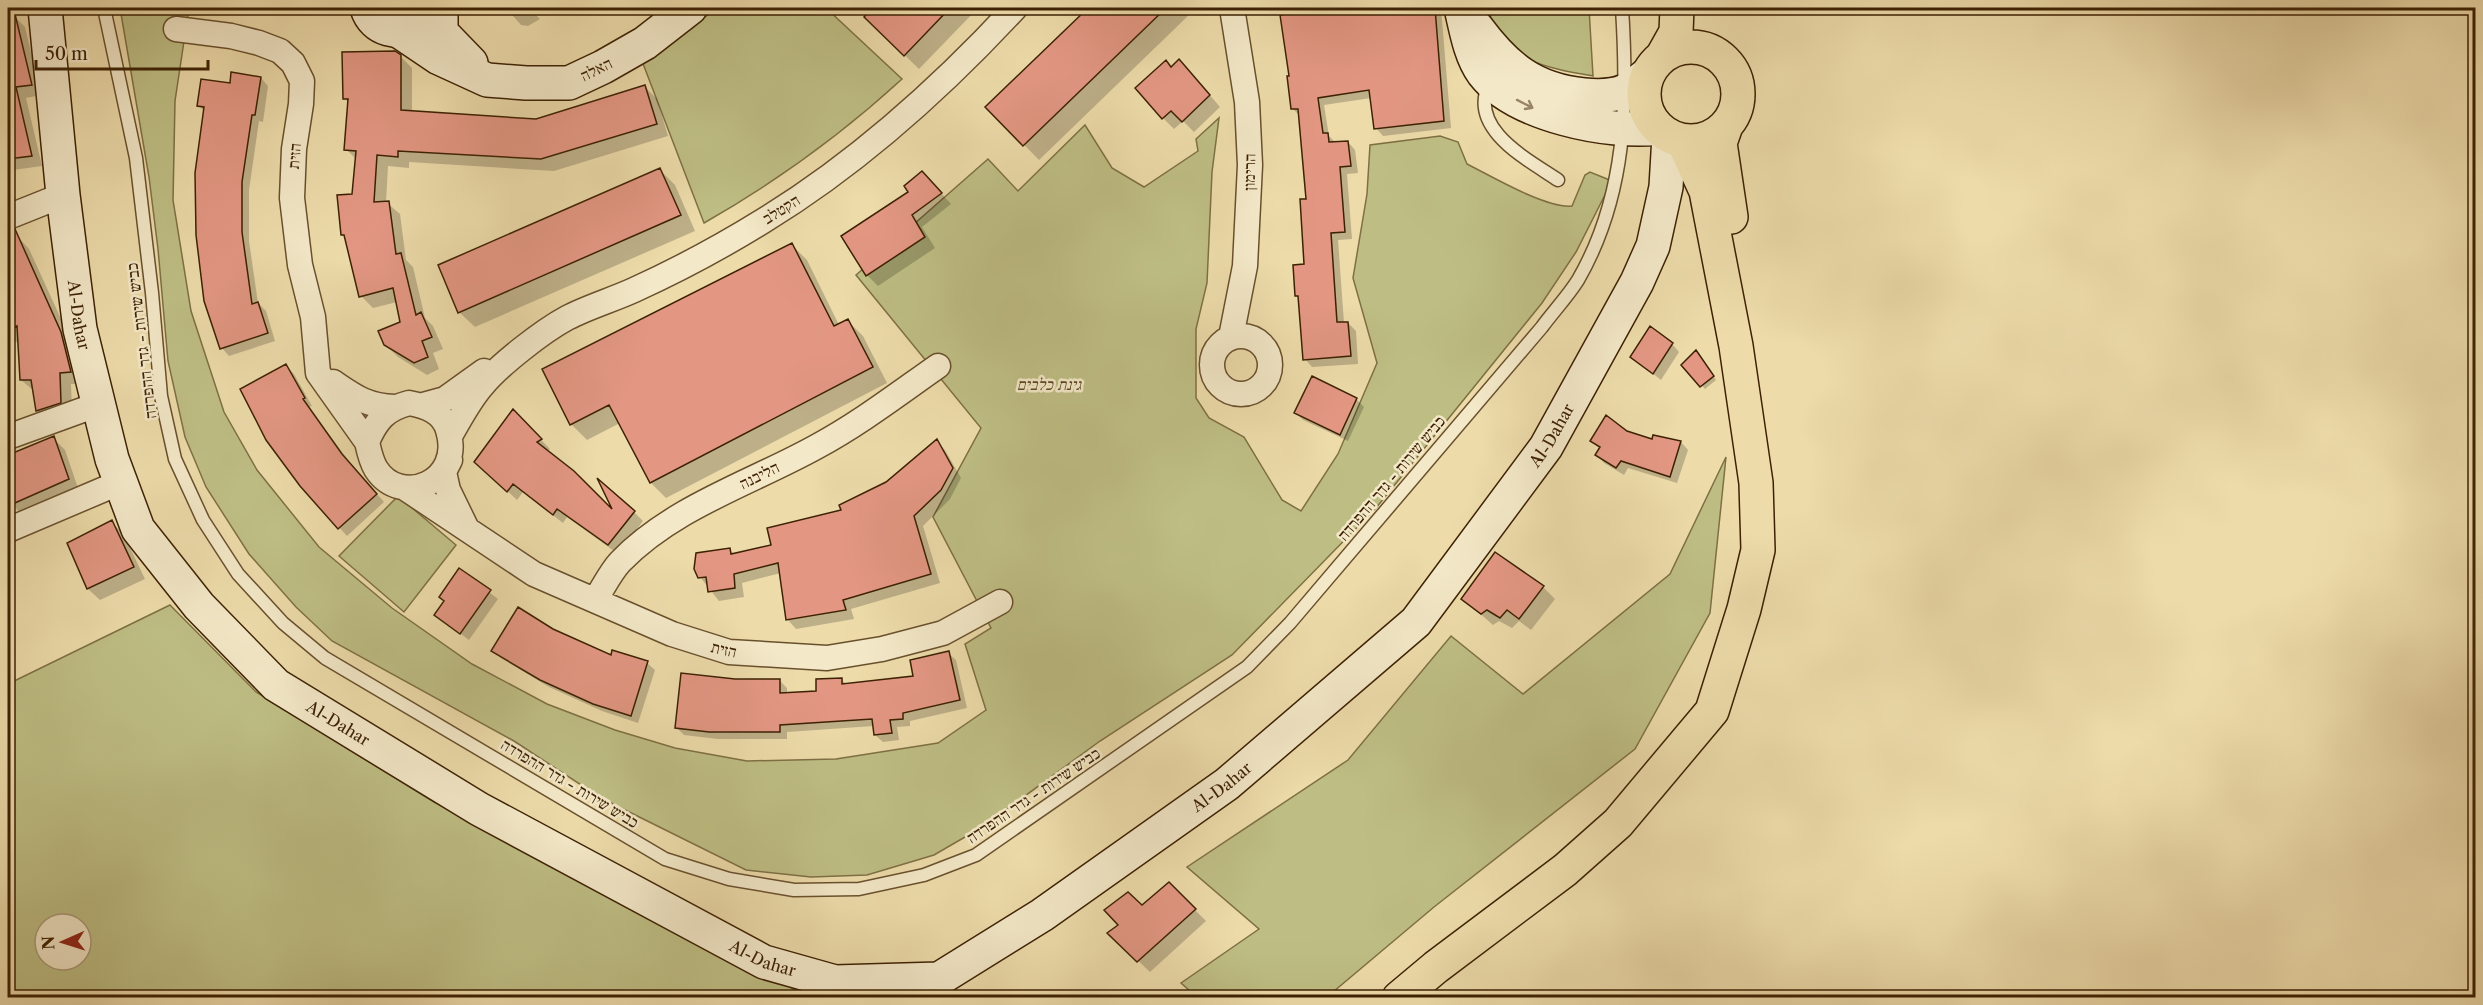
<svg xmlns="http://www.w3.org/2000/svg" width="2483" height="1005" font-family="'Libre Caslon Text','Frank Ruhl Libre',serif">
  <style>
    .green { fill: #bebe84; stroke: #7e7044; stroke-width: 1.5; fill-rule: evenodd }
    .shadow { fill: #0003 }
    .building { fill: #e39783; stroke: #3d2103; stroke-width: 1.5 }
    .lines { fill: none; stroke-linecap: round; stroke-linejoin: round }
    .lane-casing { stroke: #69502d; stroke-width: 15 }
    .street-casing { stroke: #69502d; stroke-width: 27 }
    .secondary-casing { stroke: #3d2103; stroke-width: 36 }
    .primary-casing { stroke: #3d2103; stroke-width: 36 }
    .lane { stroke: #f3e8c8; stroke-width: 12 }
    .street { stroke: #f3e8c8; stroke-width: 24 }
    .secondary { stroke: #f3e8c8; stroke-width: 33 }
    .primary { stroke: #eddbaa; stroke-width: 33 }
    .oneway { stroke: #988466 }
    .labels { text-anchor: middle; stroke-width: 5; stroke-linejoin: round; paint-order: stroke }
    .street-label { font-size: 16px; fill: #3d2103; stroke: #f3e8c8 }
    .park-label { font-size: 16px; font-style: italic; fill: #5d4823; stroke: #f3e8c8 }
  </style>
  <rect width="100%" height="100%" fill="#eddbaa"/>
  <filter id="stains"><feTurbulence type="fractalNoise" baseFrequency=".00333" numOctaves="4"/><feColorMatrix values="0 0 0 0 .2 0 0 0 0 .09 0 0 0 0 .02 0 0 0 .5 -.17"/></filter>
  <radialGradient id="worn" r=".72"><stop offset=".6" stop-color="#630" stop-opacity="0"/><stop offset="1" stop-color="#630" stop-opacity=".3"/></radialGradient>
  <path class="green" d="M120,8h69l-14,93 -2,99 18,111 33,101 33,58 62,77 73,61 80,56 75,40 68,26 60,18 72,13 89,-2 102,-16 48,-33 -21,-66 26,-16 -58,-111 48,-89 -125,-153 132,-116 30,32 67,-66 27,43 32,19 54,-36 -2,-12 23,-21 -7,54 -5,111 -11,46v69l13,20 35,19 38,63 19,11 37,-57 39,-91 -24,-85 14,-84 3,-49 70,-9 18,6 9,22c24,12 80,45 105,42l13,-31 5,-3 22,9 -36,71 -34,51 -166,205 -144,147 -132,86 -116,85 -50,29 -67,20 -56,2 -65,-7 -145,-72 -87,-57 -182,-100 -36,-34 -47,-53 -43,-67 -21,-50 -17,-76 -10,-112 -9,-72z
    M718,8h108l76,71c-61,56 -126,103 -198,144l-62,-162z
    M1489,8h100l4,68c-42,-7 -98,-16 -104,-68z
    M1726,457l-16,156 -75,136 -201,158 -107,90h-130l-16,-14 78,-54 -72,-62 161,-107 103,-124 72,58 147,-120z
    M398,496l58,49 -52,67 -65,-56z
    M170,605l86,87 178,110 375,195 -801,1v-314zM45,924h36v36h-36z"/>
  <path class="shadow" d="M310,8h11l-1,3z
    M506,8h23l11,11 -12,7 -7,-1z
    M592,8h13l-7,6z
    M875,8h103l-59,61 -53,-52z
    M1090,8h93l7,6 -151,146 -52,-53z
    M1281,8h160l10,120 -68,8 -7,-8 -5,-30 -47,7 5,31 6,6h13l7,8 3,23 -11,1 5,65 -14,1 6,83h4l8,8 2,33 -46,3 -7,-8 -5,-60 -3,-3 9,-31 2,-65 -8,-84 -7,-7 -2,-32z
    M8,16h6l11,11 16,68 -15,3 16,68 -29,4 -5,-5z
    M400,56l12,12v45l124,7 109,-33 12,12 11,37 -114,35 -145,-9v6l-21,-2 -2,36 14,12 6,46 7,7 12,51 8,8 10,23 -10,4 6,16 -12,6 -29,-18 -13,-13 16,-21 -4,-21 -24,6 -12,-12 -14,-57 -5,-5 12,-39 3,-35 -11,-11 4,-45 -6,-6z
    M1172,68l19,5 29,34 -26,25 -11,-11 -9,8 -11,-11z
    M261,78l7,8 -5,36 -4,-1 -10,69v51l9,62 8,8 9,30 -46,15 -7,-8 -17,-236 -6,-6 32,-21z
    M660,170l15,15 20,46 -220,96 -16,-15z
    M933,184l18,20 -29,23 13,21 -57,38 -11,-11z
    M18,237l11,12 44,96 9,39h-11l1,30 -23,8 -12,-11 -3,-20 -13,-11 -2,-39 -11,4v-104z
    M792,245l15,15 32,65 9,-4 15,15 24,47 -221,115 -15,-15 -31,-60 -33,17 -16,-16z
    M1672,344l7,8 -18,28 -29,-23z
    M1699,356l17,24 -11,9 -22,-24z
    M286,366l8,8 18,32 -3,1 41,56 34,39 -37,34 -46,-51z
    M1356,399l8,8 -16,34 -45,-21 -7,-7z
    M513,411l37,38 -4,2 70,65 18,-4 9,9 -25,33 -51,-37 -4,6 -40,-31 -6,8 -31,-29z
    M1627,433l26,8 1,-4 27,5 7,8 -11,33 -49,-15 -4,7 -20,-12 -7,-8 3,-6 -8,-8z
    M53,438l12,12 14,41 -56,25 -11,-12 -4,-12v-35z
    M936,441l9,9 16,28 -11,21 -27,27 17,57 -89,26 3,10 -58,10 -9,-10 -6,-46 -39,10 2,14 -25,4 -19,-24 30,-27 5,5 37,-9 71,-35 44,-28z
    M111,522l12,11 22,46 -45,21 -12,-11 -19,-45z
    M460,570l38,29 -29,41 -33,-25 9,-13z
    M1543,587l12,12 -24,31 -12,-9 -7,7 -13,-7 -6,4 -30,-26z
    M553,630l59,27 35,6 8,7 -17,53 -36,-12 -53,-24 -48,-29 -8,-8z
    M948,653l8,7 11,48 -57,13v5l-13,1 2,13 -16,2 -8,-7 -1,-9 -87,6v7h-69l-34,-4 -8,-8 59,-46 44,-1 8,8v6l31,-1 23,-14 6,6 68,-8z
    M1169,884l37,37 -56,51 -41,-39z"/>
  <path class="building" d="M873,8h77l-46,48 -40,-39z
    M1088,8h78l-143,138 -38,-39z
    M1328,8h107l9,113 -70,8 -5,-39 -51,8 5,35h5l1,9 19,-1 3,25 -11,1 5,65 -14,1 6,89h11l3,34 -48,4 -5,-64h-3l-2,-31 11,-1 -4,-65h6l-8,-90h-7l-4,-33h2l-9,-61z
    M15,14l17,71 -16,2 16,69 -24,3v-144z
    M395,51l6,4v55l135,9 109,-34 12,39 -116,35 -143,-8v6l-21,-2 -3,47 15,-1 7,53 5,-1 15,62 5,-3 11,25 -10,4 6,16 -14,6 -30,-18 -6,-14 22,-9 -7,-34 -34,9 -15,-62h-3l-4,-40 15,-1 4,-43 -12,-1 4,-51h-5l-1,-47z
    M1179,59l31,36 -28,27 -11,-11 -9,8 -27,-31 31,-28 5,7z
    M231,72l30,5 -6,38h-3l-10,67v50l10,72 6,-2 10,31 -48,16 -16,-48 -8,-66 -1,-62 9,-66 -7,-1 4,-27 29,4z
    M660,168l21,47 -223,98 -20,-48z
    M922,171l20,22 -30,22 13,22 -59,39 -25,-40 67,-44 -4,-6z
    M15,229l46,103 10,40 -11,1 1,30 -25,8 -5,-31h-11l-3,-54 -9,4v-99z
    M792,243l42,83 14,-7 25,48 -223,116 -41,-78 -39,20 -28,-56z
    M1650,326l23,17 -20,31 -23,-17z
    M1696,350l18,26 -14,11 -19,-22z
    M286,364l19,34 -2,1 39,55 35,40 -39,35 -38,-43 -34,-46 -26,-51z
    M1312,376l45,22 -17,37 -46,-22z
    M513,409l29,30 -5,3 37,29 38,38 -15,-31 38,33 -27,34 -51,-36 -4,6 -40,-31 -6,8 -33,-30z
    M1606,415l21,16 25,8 1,-4 28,6 -11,36 -49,-16 -5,7 -21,-13 5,-8 -10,-6z
    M54,436l15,43 -61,27v-51z
    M937,439l16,29 -12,22 -27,26 17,58 -88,26 3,10 -60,10 -8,-57 -44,11 1,14 -27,4 -2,-15 -8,1 -4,-9 2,-16 34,-5 1,6 40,-9 -4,-17 74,-18 -2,-5 47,-23z
    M112,520l22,47 -47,22 -20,-46z
    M1495,552l49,34 -25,33 -12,-9 -7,8 -13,-8 -6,4 -20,-15z
    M459,568l32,22 -31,44 -26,-19 10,-14 -5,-4z
    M518,607l35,22 58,26 1,-5 36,11 -17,55 -38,-12 -53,-24 -49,-29z
    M949,651l11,49 -57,13v6l-13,1 2,13 -18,2 -2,-16 -92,6v7h-71l-34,-4 6,-55 54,6h45v14l36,-2v-12l26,-1v6l71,-8 -3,-16z
    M1169,882l27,27 -59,53 -30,-29 11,-8 -14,-15 24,-18 14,13z"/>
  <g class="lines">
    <defs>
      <path id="lane" d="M104,8l32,150 16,135 9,103 14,63 28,61 35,54 45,49 42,35 340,201 64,20 65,11 65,-1 65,-14 52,-20 271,-188 43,-44 252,-296c11,-15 26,-31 36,-47 49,-85 50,-178 44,-272
        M1489,84c-21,45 38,75 69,96"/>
      <path id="street" d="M176,29l55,7 28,7 21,8 13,12 9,18 -1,23 -7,45 -2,49 8,67 13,52 5,56 49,69
        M8,217l55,-22
        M1212 365a29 29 0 1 1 58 0a29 29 0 1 1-58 0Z
        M1231,337l14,-71 5,-101 -3,-63 -15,-94
        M333,382c22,15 34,24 62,25
        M409,403c17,3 34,9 39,27 16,52 -47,78 -72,39 -5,-8 -7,-18 -9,-27 9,-21 18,-33 42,-39z
        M423,405l22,-6 39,-28
        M450,436c10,-17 19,-35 32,-50 17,-21 61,-55 85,-68 21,-11 45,-18 67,-28 44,-20 87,-43 129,-69 95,-58 177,-132 252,-213
        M8,437l91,-33
        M450,460l-6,12 4,18 18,37
        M405,488l129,86 138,60 57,18 98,6 55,-9 61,-16 57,-31
        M8,530l113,-48
        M595,600c8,-12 15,-27 25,-38 53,-55 131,-79 196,-115 43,-23 82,-53 122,-81"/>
      <g id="secondary">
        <path id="s1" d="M45,8l18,187 17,134 32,130 26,70 61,77 77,79 203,124 285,153 71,20 104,-3 103,-64 185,-131 189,-162 130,-175 91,-165 16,-36 13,-59 3,-51"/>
        <path d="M367,8c7,23 32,27 51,17"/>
        <path d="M441,8v24l30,31"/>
        <path d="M1461,8c5,21 9,47 22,65 32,42 125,61 175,55"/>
        <path d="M1477,28c29,39 56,62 107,67 12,1 30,1 41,-4 8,-4 16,-12 23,-17"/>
        <path d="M399,31l40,27 48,22 39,3h43l34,-16 42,-24 45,-35"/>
      </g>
      <path id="primary" d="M1644 94a47 47 0 1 1 94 0a47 47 0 1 1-94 0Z
        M1662,57l14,-25 1,-24
        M1726,126l-6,17 11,74
        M1399,998l37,-31 129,-97 53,-47 94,-112 32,-102 14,-59 -2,-67 -20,-137 -25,-129 -5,-26 -23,-50"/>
    </defs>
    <use href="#lane" class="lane-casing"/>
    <use href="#street" class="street-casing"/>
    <use href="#secondary" class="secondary-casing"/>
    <use href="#primary" class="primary-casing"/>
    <use href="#lane" class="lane"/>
    <use href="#street" class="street"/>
    <use href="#secondary" class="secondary"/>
    <use href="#primary" class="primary"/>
  </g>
  <defs><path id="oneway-shaft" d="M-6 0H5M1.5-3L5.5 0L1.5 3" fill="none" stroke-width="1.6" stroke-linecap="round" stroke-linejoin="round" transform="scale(1.5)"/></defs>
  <use class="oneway" href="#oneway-shaft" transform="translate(1525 104) rotate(27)"/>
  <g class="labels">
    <g class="street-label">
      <text transform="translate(596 69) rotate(-26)" y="6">האלה</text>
      <text transform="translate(294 156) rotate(-85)" y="6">הזית</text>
      <text transform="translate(1249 172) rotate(-89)" y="6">הרימון</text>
      <text transform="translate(781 209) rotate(-32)" y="6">הקטלב</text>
      <text dy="6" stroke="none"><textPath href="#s1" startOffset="309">Al-Dahar</textPath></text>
      <text transform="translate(141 341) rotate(-97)" y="6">כביש שירות - גדר ההפרדה</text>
      <text dy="6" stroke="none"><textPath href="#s1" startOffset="2307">Al-Dahar</textPath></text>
      <text transform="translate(759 475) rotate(-26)" y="6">הליבנה</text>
      <text transform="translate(1391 478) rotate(-50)" y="6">כביש שירות - גדר ההפרדה</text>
      <text transform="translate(724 649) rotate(13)" y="6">הזית</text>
      <text dy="6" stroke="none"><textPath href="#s1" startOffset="813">Al-Dahar</textPath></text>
      <text transform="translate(570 783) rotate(31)" y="6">כביש שירות - גדר ההפרדה</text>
      <text dy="6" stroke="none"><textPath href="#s1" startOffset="1821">Al-Dahar</textPath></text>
      <text transform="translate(1033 795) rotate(-34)" y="6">כביש שירות - גדר ההפרדה</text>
      <text dy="6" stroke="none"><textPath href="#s1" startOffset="1299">Al-Dahar</textPath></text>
    </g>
    <g class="park-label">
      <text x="1049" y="390">גינת כלבים</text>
    </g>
  </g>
  <rect width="2483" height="1005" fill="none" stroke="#eddbaa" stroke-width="30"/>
  <rect x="9" y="9" width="2465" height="987" fill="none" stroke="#3d2103" stroke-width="3"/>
  <rect x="15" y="15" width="2453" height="975" fill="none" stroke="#3d2103" stroke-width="1.5"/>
  <g transform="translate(63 942) rotate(267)"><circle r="28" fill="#f3e8c8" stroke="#aa9879" stroke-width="1.5"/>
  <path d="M0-4.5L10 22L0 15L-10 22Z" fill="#8f2418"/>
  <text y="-9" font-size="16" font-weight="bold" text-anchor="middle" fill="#3d2103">N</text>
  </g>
  <path d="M36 60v9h172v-9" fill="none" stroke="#3d2103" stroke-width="3"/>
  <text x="45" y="60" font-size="18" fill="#3d2103" stroke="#f3e8c8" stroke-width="4.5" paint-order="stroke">50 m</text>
  <rect width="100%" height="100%" filter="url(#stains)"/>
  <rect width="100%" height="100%" fill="url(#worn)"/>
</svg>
